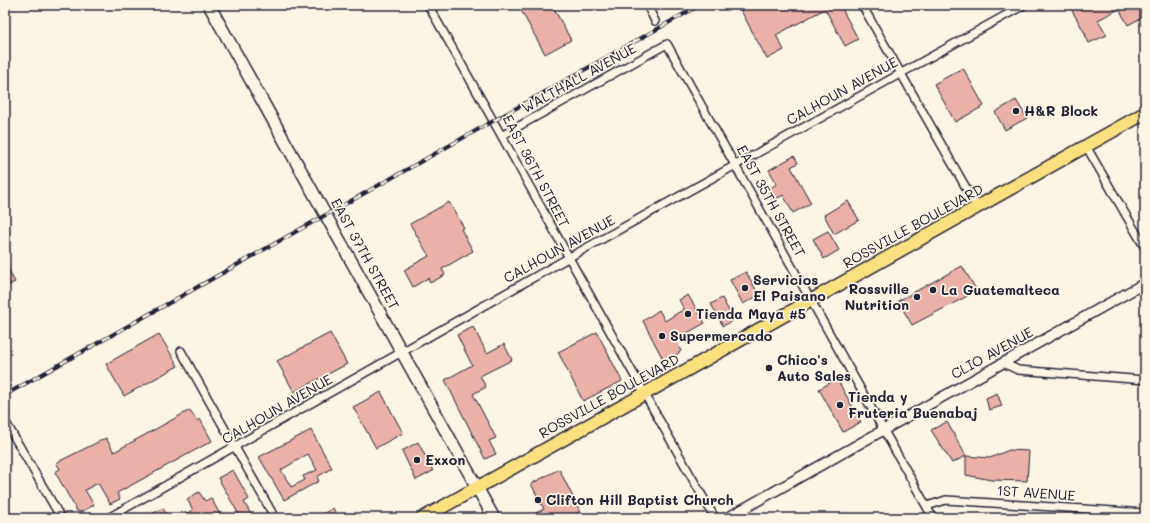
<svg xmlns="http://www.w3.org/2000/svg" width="1150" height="523" font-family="Mali,sans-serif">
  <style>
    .building { fill: #ebb0a8; stroke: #22223b; fill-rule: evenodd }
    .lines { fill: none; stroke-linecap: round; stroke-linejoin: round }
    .minor-casing { stroke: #22223b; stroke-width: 10 }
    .tertiary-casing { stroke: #22223b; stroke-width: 12 }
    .secondary-casing { stroke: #22223b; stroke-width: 14 }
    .trunk-casing { stroke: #22223b; stroke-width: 15 }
    .minor { stroke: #fcf5e5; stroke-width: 7 }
    .tertiary { stroke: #fcf5e5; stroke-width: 9 }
    .secondary { stroke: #fcf5e5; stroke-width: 11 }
    .trunk { stroke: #fce080; stroke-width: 12 }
    .rail-casing { stroke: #22223b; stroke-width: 4 }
    .rail { stroke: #fcf5e5; stroke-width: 2.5; stroke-dasharray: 8; stroke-linecap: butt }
    .poi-dot { fill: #22223b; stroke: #fcf5e5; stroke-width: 1.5 }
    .labels { text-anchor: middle; stroke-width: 3.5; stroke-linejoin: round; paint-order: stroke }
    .street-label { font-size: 14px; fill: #22223b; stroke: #fcf5e5 }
    .poi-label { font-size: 14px; font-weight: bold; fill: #22223b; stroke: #fcf5e5; text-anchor: start }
  </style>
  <rect width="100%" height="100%" fill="#fcf5e5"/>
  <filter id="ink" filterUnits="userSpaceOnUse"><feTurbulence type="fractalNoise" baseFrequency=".025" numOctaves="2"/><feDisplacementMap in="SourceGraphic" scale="8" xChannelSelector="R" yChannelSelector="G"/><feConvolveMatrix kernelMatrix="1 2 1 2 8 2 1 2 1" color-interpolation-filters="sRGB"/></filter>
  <g filter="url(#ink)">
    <path class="building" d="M518,5h34l19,35 -26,14z
      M738,5h102l18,34 -13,7 -20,-37 -49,26 8,15 -17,9z
      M1078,5h67v11l-17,9 -9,-16 -21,11 9,15 -18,8 -4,-8h1l-15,-26z
      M963,68l21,38 -29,16 -21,-38z
      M1016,100l11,18 -22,12 -10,-18z
      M794,156l4,7 -7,4 20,36 -18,10 -10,-18 -10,6 -6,-11 10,-6 -8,-14z
      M848,201l11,19 -25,14 -10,-19z
      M449,202l15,26 -3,1 12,22 -31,18 3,6 -15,8 -2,-5 -15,9 -9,-17 25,-14 -19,-32z
      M828,231l11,19 -15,9 -11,-20z
      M5,263l10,19 -10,5z
      M962,266l15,25 -65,34 -14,-24z
      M746,272l13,23 -16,9 -13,-24z
      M688,295l17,28 -30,17 6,11 -16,12 -22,-42 16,-11 6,11 19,-12 -5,-9z
      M722,298l12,22 -11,6 -12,-22z
      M473,327l14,26 17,-9 8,16 -32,16 6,11 -13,7 23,44 -7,3 7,13 -11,5 -40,-79 27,-15 -15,-30z
      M597,332l25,49 -39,20 -25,-49z
      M330,333l17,31 -53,28 -17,-31z
      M159,334l19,32 -54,30 -18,-32z
      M837,379l24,43 -18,10 -24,-43z
      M381,392l22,41 -27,15 -23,-41z
      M997,393l5,13 -13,4 -3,-12z
      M190,410l7,11 3,-2 12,22 -95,52 3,6 -10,5 -12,-21 -13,7 9,15 -13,7 -4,-1 -22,-39 5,-3 -4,-6 50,-25 8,14z
      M947,422l19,34 -14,7 -21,-33z
      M311,430l21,38 -15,9 2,4 -35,19 -25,-43zM308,454l9,16 -14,6 2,4 -14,7 -10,-17z
      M418,442l15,29 -17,9 -14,-29z
      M1009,450l20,1 -2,30 -36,-1 -25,-5v-19l24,2z
      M559,469l21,42 -14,7h-40l18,-9 -13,-25z
      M233,470l16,29 -5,3 9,16h-12l-23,-40z
      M199,492l6,9 6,-3 11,20h-43l14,-8 -6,-11z
      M163,508l5,10h-23z
      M333,508l5,10h-22z"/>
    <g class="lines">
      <defs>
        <path id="minor" d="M428,5c97,170 189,343 287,513
          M647,5l8,16
          M862,5l115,202
          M503,135l164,-91 266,474
          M1086,146l59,102
          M181,351l94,167
          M1003,363l15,7 127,10
          M5,421l56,97
          M927,506l19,-6 199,13
          M108,518l460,-260 456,-253"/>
        <path id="tertiary" d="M727,518l418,-235"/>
        <path id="secondary" d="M209,5l285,513"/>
        <path id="trunk" d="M423,518l722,-405"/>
      </defs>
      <use href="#minor" class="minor-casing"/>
      <use href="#tertiary" class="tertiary-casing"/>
      <use href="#secondary" class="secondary-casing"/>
      <use href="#trunk" class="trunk-casing"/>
      <use href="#minor" class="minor"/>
      <use href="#tertiary" class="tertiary"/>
      <use href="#secondary" class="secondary"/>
      <use href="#trunk" class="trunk"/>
      <defs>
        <path id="rail" d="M5,395l695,-390"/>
      </defs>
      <use href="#rail" class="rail-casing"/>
      <use href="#rail" class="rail"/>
    </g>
  </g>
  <g class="poi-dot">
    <circle cx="1016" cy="111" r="4"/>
    <circle cx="745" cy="288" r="4"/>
    <circle cx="933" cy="290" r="4"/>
    <circle cx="917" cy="297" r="4"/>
    <circle cx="688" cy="314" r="4"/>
    <circle cx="662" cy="336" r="4"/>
    <circle cx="769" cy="368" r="4"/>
    <circle cx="840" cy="405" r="4"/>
    <circle cx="417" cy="460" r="4"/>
    <circle cx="538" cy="500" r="4"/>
  </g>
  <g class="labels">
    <g class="street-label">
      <text transform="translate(579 78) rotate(-29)" y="5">WALTHALL AVENUE</text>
      <text transform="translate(842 91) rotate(-29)" y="5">CALHOUN AVENUE</text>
      <text transform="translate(536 171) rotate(62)" y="5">EAST 36TH STREET</text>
      <text transform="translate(771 201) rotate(61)" y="5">EAST 35TH STREET</text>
      <text transform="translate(913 226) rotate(-29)" y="5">ROSSVILLE BOULEVARD</text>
      <text transform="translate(559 249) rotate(-29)" y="5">CALHOUN AVENUE</text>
      <text transform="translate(365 254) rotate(61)" y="5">EAST 37TH STREET</text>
      <text transform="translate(992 353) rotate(-29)" y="5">CLIO AVENUE</text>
      <text transform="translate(609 396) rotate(-29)" y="5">ROSSVILLE BOULEVARD</text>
      <text transform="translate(277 409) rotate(-30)" y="5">CALHOUN AVENUE</text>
      <text transform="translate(1036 493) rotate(4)" y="5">1ST AVENUE</text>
    </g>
    <g class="poi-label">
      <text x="1024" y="116">H&amp;R Block</text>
      <text x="753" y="285">Servicios<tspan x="753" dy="16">El Paisano</tspan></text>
      <text x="909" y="294" text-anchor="end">Rossville<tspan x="909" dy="16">Nutrition</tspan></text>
      <text x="941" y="295">La Guatemalteca</text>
      <text x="696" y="319">Tienda Maya #5</text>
      <text x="670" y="341">Supermercado</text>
      <text x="777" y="365">Chico's<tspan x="777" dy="16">Auto Sales</tspan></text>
      <text x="848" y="402">Tienda y<tspan x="848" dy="16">Fruteria Buenabaj</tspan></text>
      <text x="425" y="465">Exxon</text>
      <text x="546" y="505">Clifton Hill Baptist Church</text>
    </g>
  </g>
  <rect width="1150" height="523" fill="none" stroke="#fcf5e5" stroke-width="20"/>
  <rect x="10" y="10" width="1130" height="503" fill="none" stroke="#22223b" stroke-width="1.5" filter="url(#ink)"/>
</svg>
